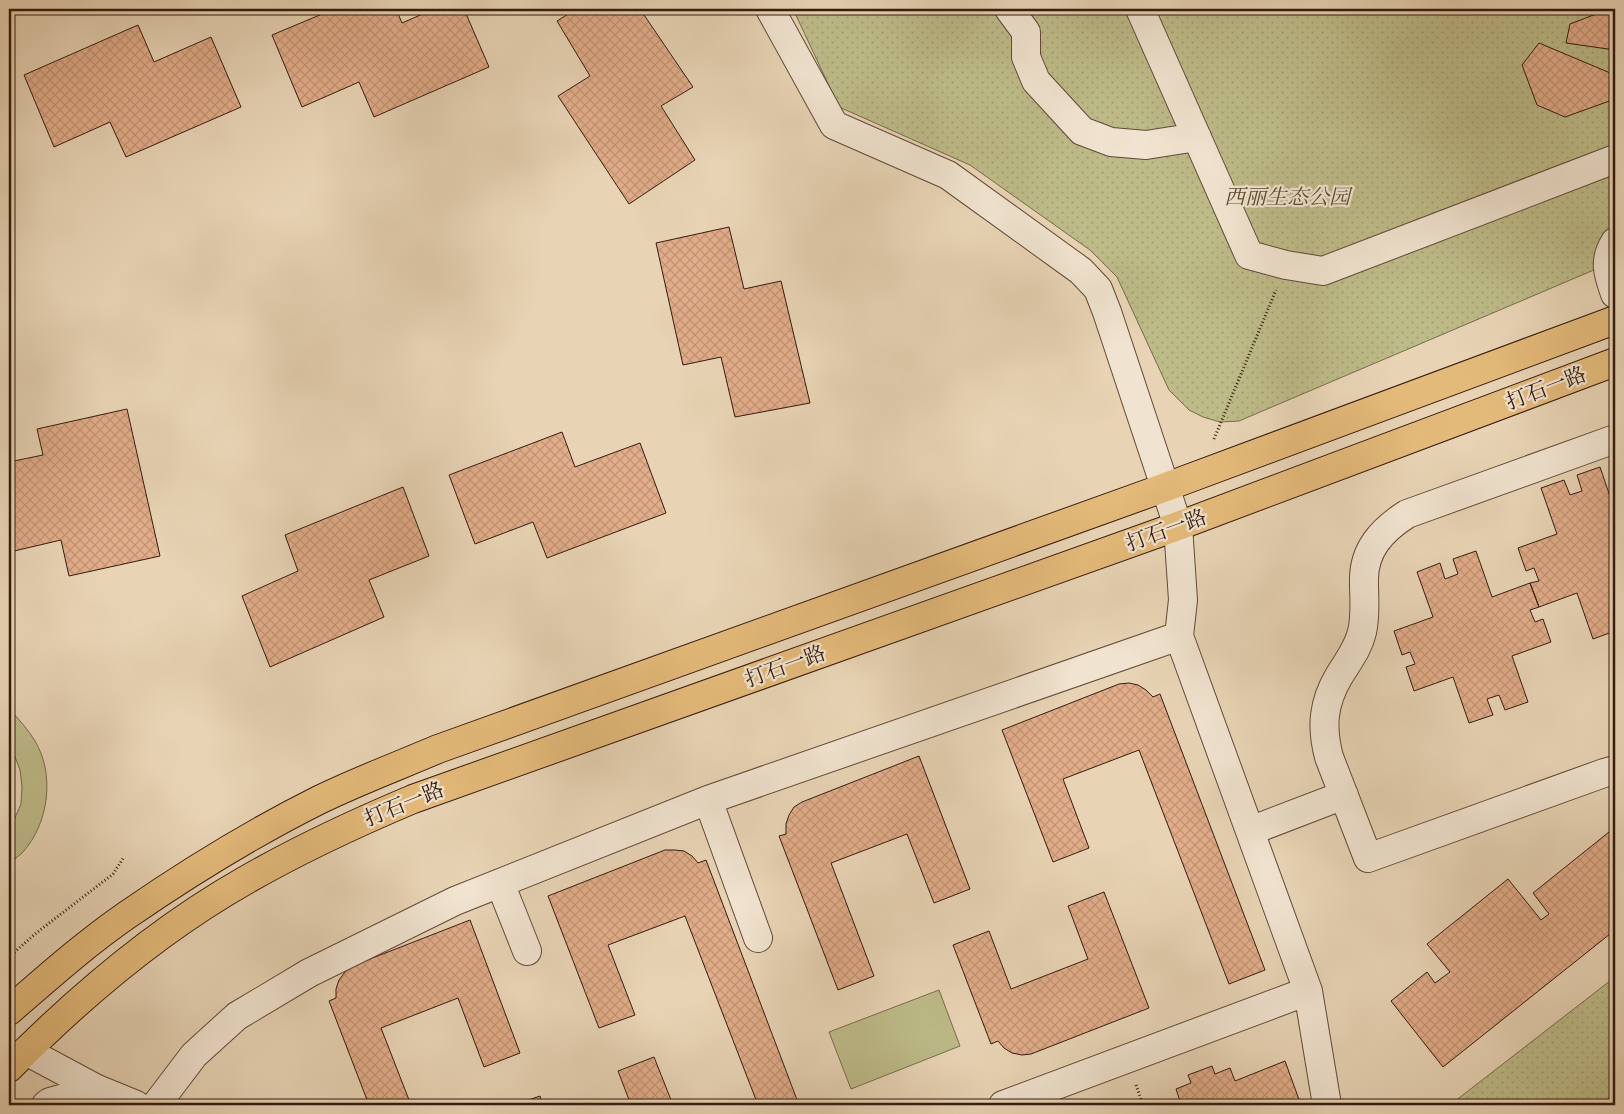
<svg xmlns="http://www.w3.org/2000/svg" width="1624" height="1114" font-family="Cardo,'Noto Serif SC',serif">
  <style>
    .green { fill: #bdbb88; stroke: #796b4b }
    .park { fill: url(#park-dots); stroke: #796b4b }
    .building { fill: url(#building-cross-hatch); stroke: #351b0e }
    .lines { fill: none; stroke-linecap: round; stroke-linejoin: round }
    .minor-casing { stroke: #624938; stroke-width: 30 }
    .major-casing { stroke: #351b0e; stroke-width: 30 }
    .path { stroke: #351b0e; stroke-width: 3; stroke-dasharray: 1 2.5; stroke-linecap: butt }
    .minor { stroke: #f0e3cf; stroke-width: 28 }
    .major { stroke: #e4ba7a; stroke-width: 28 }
    .labels { text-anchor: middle; stroke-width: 4.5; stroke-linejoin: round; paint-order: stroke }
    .park-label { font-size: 21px; font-style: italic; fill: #5e4b33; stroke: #f0e3cf }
    .street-label { font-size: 21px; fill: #351b0e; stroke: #f0e3cf }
  </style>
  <defs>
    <pattern id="park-dots" width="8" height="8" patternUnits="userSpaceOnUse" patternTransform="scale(1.25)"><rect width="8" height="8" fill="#bdbb88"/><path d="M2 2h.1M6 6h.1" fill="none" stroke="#a3a074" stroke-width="1.8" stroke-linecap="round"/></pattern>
    <pattern id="building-cross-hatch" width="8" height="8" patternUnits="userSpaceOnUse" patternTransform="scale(1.25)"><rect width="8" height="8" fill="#e2ad89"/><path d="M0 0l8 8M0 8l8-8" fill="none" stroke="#c29475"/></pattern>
  </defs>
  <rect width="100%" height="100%" fill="#e8d4b5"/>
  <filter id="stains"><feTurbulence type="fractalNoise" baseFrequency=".004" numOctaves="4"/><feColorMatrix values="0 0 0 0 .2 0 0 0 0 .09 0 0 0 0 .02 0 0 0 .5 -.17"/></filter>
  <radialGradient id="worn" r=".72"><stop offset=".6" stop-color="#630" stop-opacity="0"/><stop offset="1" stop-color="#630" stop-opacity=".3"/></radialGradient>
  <path class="green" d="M9,708c9,11 19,21 26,33 20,33 14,82 -12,111 -4,4 -10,8 -14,12v-35l5,-9 7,-16 1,-17 -2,-17 -6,-16 -5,-7z
    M939,990l21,56 -109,43 -22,-57z"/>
  <path class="park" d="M793,9h822v252l-376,160 -19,1 -17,-5 -14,-7 -20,-20 -52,-113 -27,-27 -120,-85 -131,-58z
    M1615,977v128h-165z"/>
  <path class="building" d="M334,9h62l6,14 32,-14h30l25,58 -115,50 -15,-35 -57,25 -30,-72z
    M576,9h64l53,78 -32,19 34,54 -66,44 -71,-108 32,-20 -33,-55z
    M1609,9h6v41l-49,-7 4,-19z
    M138,25l16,37 57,-25 30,70 -115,50 -16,-35 -56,25 -30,-72z
    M1539,43l76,32v24l-50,18 -28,-12 -15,-40z
    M729,227l15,62 37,-8 29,122 -75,14 -14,-60 -38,8 -27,-122z
    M127,409l33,147 -91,20 -8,-36 -47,11 -5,-22v-67l34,-7 -6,-26z
    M562,432l13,35 65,-24 26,70 -119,45 -14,-36 -58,22 -26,-69z
    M1600,467l15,44v103l-4,2 4,15 -22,8 -16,-46 -38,14 -9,-24 9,-2 -5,-13 -8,3 -8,-23 39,-14 -16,-46 23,-8 6,15 12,-4 -5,-16z
    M403,487l26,69 -60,24 15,37 -114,50 -28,-71 56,-25 -13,-36z
    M1476,551l16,46 38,-14 9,24 -9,3 5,12 8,-3 8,23 -39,14 16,46 -23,8 -6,-15 -12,4 6,16 -24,8 -16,-46 -39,14 -8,-24 9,-3 -5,-12 -8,3 -8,-24 39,-14 -16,-45 23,-9 5,16 13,-5 -5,-15z
    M1129,683l9,2 8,5 7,7 7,-3 105,276 -36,14 -90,-234 -76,29 26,69 -36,14 -51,-132 117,-46z
    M919,756l51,133 -36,14 -27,-69 -76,29 43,113 -36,14 -59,-154 7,-2v-10l3,-9 5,-8 8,-5z
    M1614,828l1,102 -172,137 -52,-66 36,-29 8,11 15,-11 -23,-28 81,-65 33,41 8,-6 -16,-21z
    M665,850h10l9,1 8,5 6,7 8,-3 93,245h-41l-73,-189 -77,29 27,70 -36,13 -51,-132z
    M1104,892l45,116 -118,46 -9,1 -10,-2 -8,-5 -6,-7 -7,3 -38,-99 36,-14 22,58 77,-30 -20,-53z
    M470,920l50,133 -36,14 -26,-69 -77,30 30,77h-42l-40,-104 7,-3v-9l3,-9 6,-8 7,-6z
    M654,1057l19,48h-42l-13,-34z
    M1285,1061l16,44h-133l12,-4 -4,-12 15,-6 -3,-8 24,-9 3,8 15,-6 5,13z
    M540,1096l3,9h-29z"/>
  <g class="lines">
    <defs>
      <path id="minor" d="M770,9l64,116 114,50 133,96 17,18 9,23 71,214 5,74 -4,36 129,355 -305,114
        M1009,9l17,23v25l10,24 46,50 29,11 35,3 51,-8
        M1140,9l109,246 37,10 37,6 292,-112
        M1615,242c-12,19 -7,32 0,52
        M1615,439l-208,75c-25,16 -44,36 -43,68 0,17 2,33 -2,50 -4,17 -14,29 -23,44 -16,27 -18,51 -10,81l39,101 236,-85 11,-3
        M708,800l50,138
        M1250,831l94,-36
        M500,883l27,68
        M1308,991l19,114
        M26,1051l71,38 39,16
        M46,1105l4,-3 47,-13
        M156,1105l38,-50 43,-39 72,-43 146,-72 253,-101 471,-164"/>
      <path id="major" d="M9,1011c38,-33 76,-67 118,-96 61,-42 126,-82 192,-115 39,-19 79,-34 119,-51l728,-262 449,-167
        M9,1068c71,-72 149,-138 237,-188 54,-31 110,-57 167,-81l765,-273 437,-164"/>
    </defs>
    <use href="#minor" class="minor-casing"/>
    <use href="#major" class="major-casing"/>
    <path class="path" d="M1214,439l62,-149
      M9,957l26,-23 78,-60 11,-17
      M1136,1085l7,20"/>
    <use href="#minor" class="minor"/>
    <use href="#major" class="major"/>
  </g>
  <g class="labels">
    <g class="park-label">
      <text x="1287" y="204">西丽生态公园</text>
    </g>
    <g class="street-label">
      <text transform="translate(1546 388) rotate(-21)" y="7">打石一路</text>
      <text transform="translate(1166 530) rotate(-20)" y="7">打石一路</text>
      <text transform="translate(785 666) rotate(-20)" y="7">打石一路</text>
      <text transform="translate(404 804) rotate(-22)" y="7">打石一路</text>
    </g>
  </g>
  <rect width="1624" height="1114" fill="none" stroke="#e8d4b5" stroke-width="30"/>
  <rect x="10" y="10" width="1604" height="1094" fill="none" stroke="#351b0e" stroke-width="2.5"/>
  <rect x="15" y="15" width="1594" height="1084" fill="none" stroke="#351b0e"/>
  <rect width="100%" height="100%" filter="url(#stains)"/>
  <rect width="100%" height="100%" fill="url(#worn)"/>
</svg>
